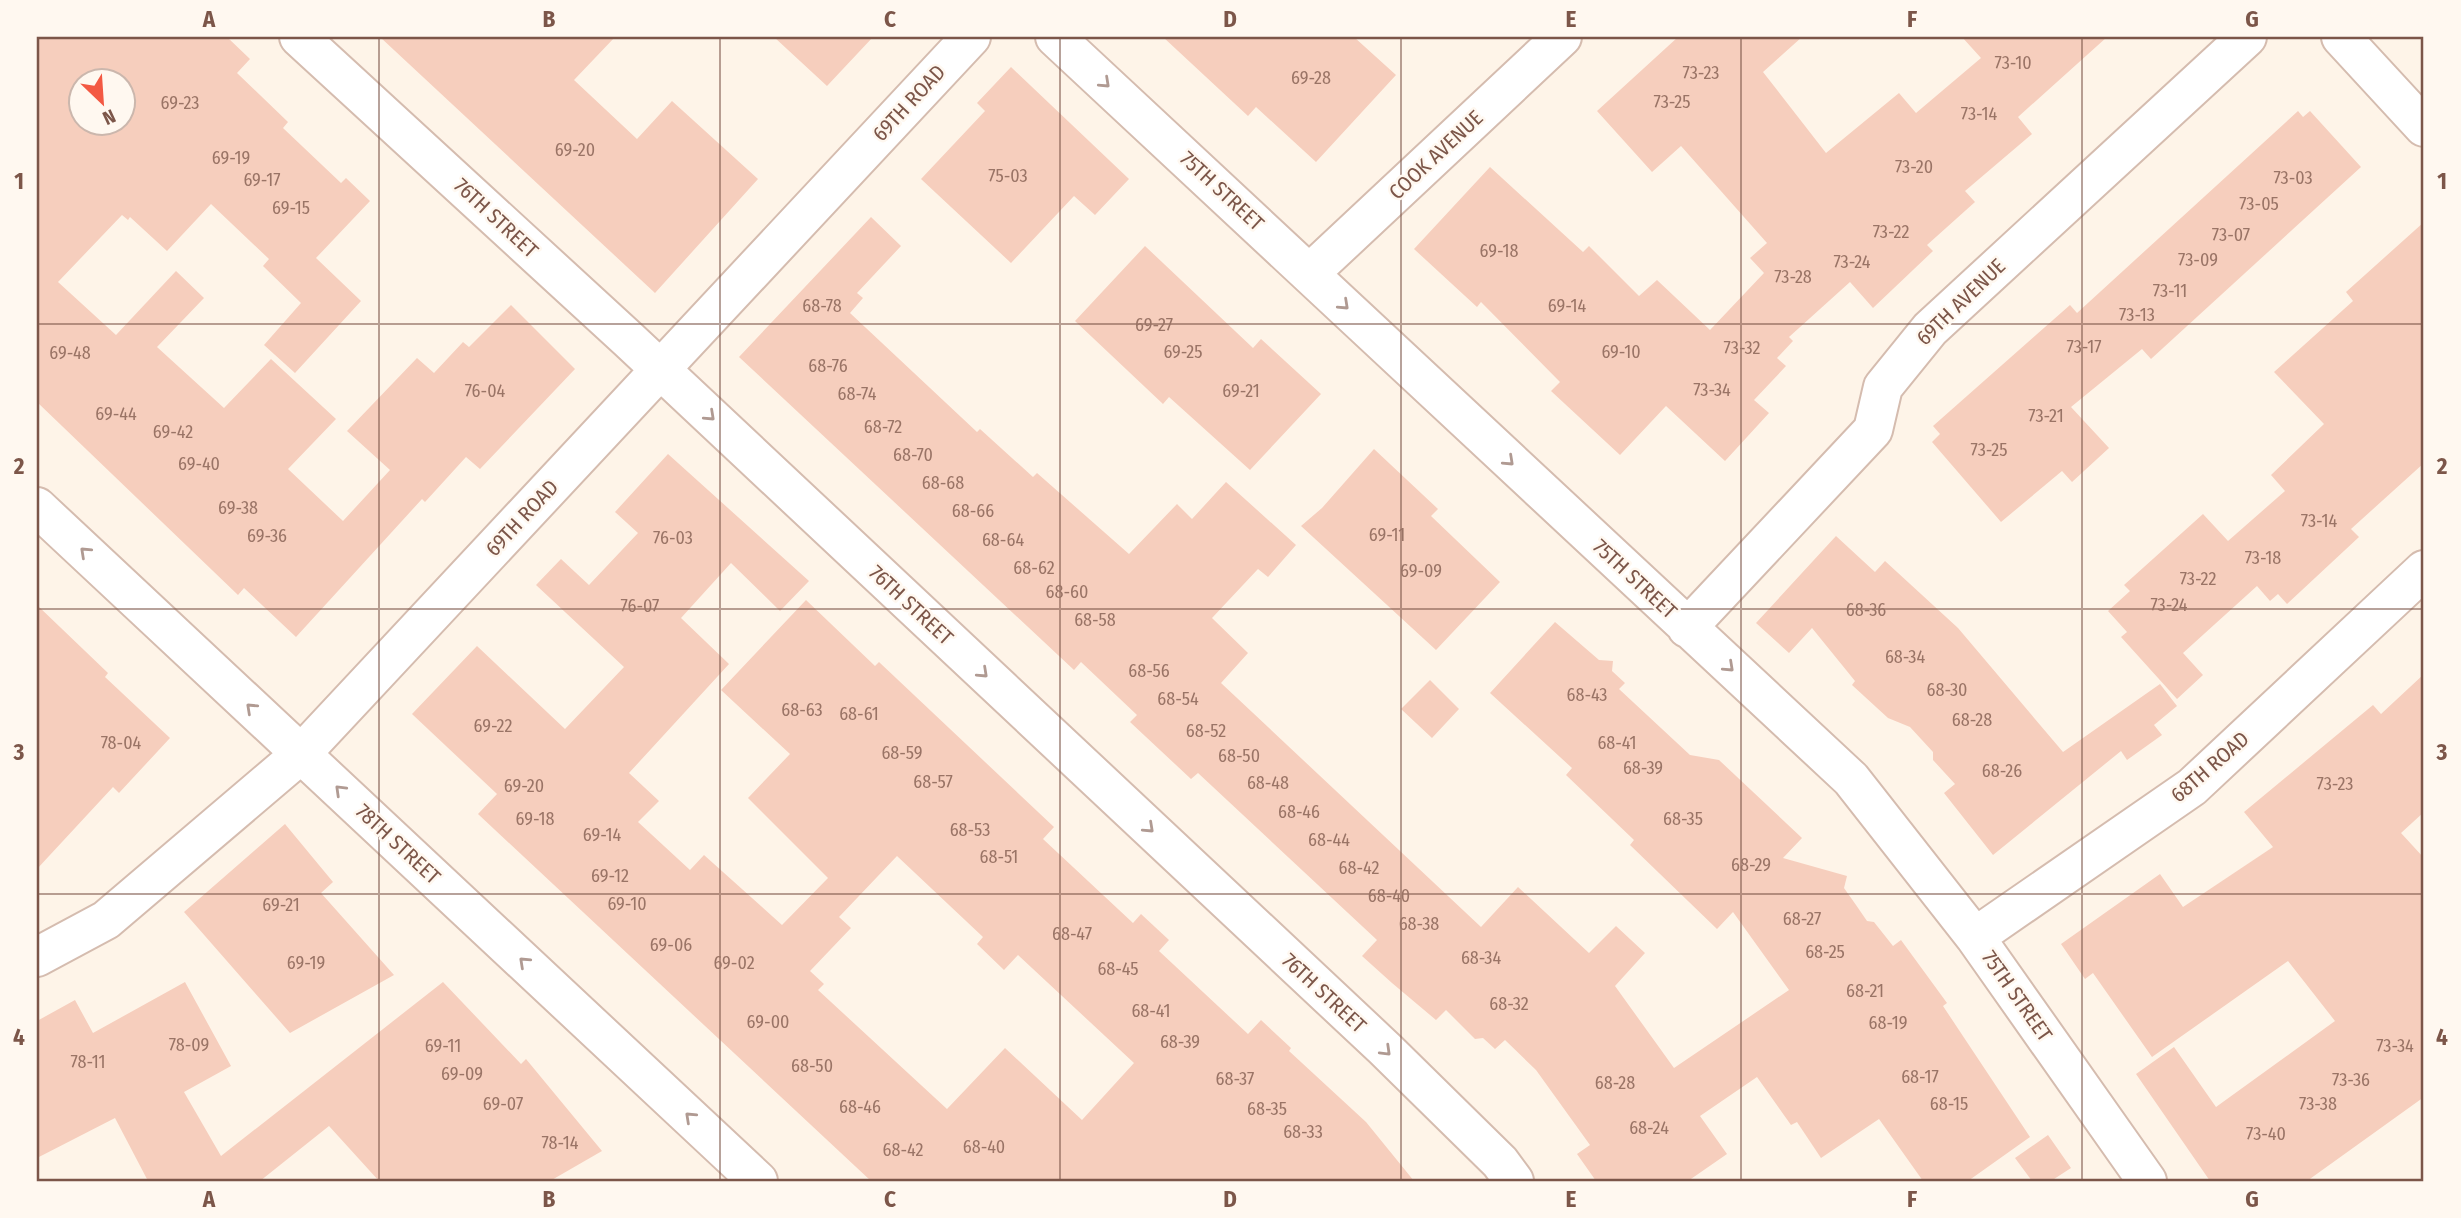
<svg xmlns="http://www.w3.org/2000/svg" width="2461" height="1218" font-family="'Fira Sans Condensed',sans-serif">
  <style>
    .building { fill: #f6cebd; fill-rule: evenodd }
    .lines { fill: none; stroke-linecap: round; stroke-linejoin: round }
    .street-casing { stroke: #d5bcaf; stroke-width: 42 }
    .street { stroke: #fff; stroke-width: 38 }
    .oneway { stroke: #b09a92 }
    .grid { fill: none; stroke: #7c5649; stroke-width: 2; stroke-opacity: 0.55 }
    .labels { text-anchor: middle; stroke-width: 5; stroke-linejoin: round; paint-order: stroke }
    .number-label { font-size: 18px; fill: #9a7466 }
    .street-label { font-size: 21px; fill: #7c5649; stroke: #fff8f0 }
    .neatline { fill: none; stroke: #7c5649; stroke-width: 2.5 }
    .grid-label { font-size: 23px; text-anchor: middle; font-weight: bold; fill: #7c5649 }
  </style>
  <rect width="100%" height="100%" fill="#fef4e8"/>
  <path class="building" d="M37,37h190l23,22 -13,14 51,49 -5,6 58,55 5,-5 24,23 -54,57 45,43 -66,72 -31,-28 37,-42 -38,-37 6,-7 -58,-55 -44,47 -37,-34 -2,3 -6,-5 -64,67 58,53 60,-64 28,27 -47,49 67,61 47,-49 65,60 -48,50 55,52 47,-51 -43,-39 70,-73 17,15 29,-31 6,5 42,-42 64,64 -95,100 -14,-12 -41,45 -3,-3 -126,138 -52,-49 -6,7 -201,-193zM80,80h42v42h-42z
    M380,37h235l-41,43 63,59 35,-38 86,78 -103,114z
    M774,37h99l-46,49z
    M1163,37h191l42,38 -80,87 -60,-55 -8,9z
    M1678,37h124l-39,35 63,81 73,-60 17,20 65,-55 -19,-21h145l-89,80 14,17 -67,57 10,11 -48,43 6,6 -60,57 -23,-26 -61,55 4,4 -16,17 9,8 -32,34 15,13 -44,48 -59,-55 -46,49 -69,-64 9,-9 -79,-80 -4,5 -63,-58 76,-82 93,85 6,-6 50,50 18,-16 53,50 54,-57 -14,-15 17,-15 -86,-97 -29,26 -55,-61z
    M1011,67l118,112 -34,36 -21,-19 -63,67 -90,-84 64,-68 -8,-8z
    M2298,111l5,6 7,-6 51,56 -210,192 -9,-10 -71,58 38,41 -37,34 -10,-11 -61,51 -69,-80 8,-8 -7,-8 137,-121 7,8z
    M871,217l30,29 -44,47 6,5 -13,15 127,119 3,-3 53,48 4,-4 92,81 48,-50 15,15 34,-37 70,63 -28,32 -10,-8 -46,49 36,35 -27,30 260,244 37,-40 71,66 27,-27 29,27 -30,33 59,82 115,-78 -56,-78 -16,17 -87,-84 4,-5 -68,-65 6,-7 -82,-75 65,-71 44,38 14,1 -1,10 13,12 -6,6 71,66 29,5 83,78 -19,20 64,18 -3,12 12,17 11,16 7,1 19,24 8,-6 46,63 -4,3 87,131 -62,44h-45l-44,-62 -58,39 -24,-36 -6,3 -34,-48 -57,39 27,38 -39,27h-92l-19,-27 13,-9 -54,-75 -31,-30 -10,9 -12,-11 -8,1 -29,-29 -10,10 -44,-37 -30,-27 15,-16 -179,-167 -7,6 -61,-57 7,-7 -56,-53 -7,8 -335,-313z
    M2424,222v241l-73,66 8,8 -72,67 -9,-10 -8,7 -13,-15 -74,67 20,22 -26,24 -56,-62 6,-5 -19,-21 22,-20 -6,-6 79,-71 25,27 57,-50 -14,-16 53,-51 -50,-52 79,-71 -7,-9z
    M1145,246l108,102 8,-9 60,55 -71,76 -81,-73 -6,7 -88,-83z
    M1374,449l64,60 -7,7 69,66 -64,68 -135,-124 21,-18z
    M668,454l141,127 -29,30 -49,-48 -50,55 48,46 -100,109 30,28 -21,21 52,48 14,-15 78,70 46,-47 -80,-80 42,-44 -69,-64 85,-90 69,66 4,-4 175,165 -11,12 90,84 8,-9 28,26 -10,11 89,83 13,-14 30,28 -2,3 77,71 48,59h-543l-393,-367 19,-20 -85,-80 65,-68 88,83 59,-62 -88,-82 25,-26 28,26 49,-52 -23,-21zM897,856l86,81 -6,7 27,26 14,-15 116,108 -52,57 -77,-72 -58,61 -129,-119 6,-6 -14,-13 41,-43 -12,-11z
    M1836,536l39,36 10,-11 73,67 105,124 97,-68 17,22 -23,19 8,10 -35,25 -6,-9 -128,104 -49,-62 11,-9 -22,-24v-8l-23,-25 -22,-9 -36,-33 3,-4 -43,-53 -23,25 -33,-30z
    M37,605l71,68 -3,4 65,61 -51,55 -6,-6 -76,82z
    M2424,674v138l-23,21 23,25v239l-117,84h-97l-74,-107 38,-27 42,60 119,-86 -47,-60 -136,96 -59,-84 -8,6 -24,-35 99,-70 23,33 90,-60 -29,-35 129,-107 8,9z
    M1430,680l29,29 -27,29 -31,-29z
    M285,824l48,58 -12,11 73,82 -104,58 -106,-121z
    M185,982l46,84 -47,26 37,64 222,-174 78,82 5,-5 76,92 -52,30h-171l-50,-55 -69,55h-112l-33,-63 -78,40v-137l38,-21 18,33z
    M2048,1135l23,33 -20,13h-19l-17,-23z"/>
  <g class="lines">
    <defs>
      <path id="street" d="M299,37l330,303 756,709 115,113 14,19
        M1055,37l796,742 124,158 172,244
        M2341,37l83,90
        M1310,273l252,-236
        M37,507l721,674
        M1687,628l186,-198 10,-43 47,-58 317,-292
        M1975,937l217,-150 232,-217
        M37,957l69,-37 195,-166 670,-717"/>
    </defs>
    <use href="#street" class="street-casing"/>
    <use href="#street" class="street"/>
  </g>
  <defs><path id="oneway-chevron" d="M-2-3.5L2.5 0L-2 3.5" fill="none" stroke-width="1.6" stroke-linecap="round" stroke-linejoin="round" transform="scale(1.75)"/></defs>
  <g class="oneway">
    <use href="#oneway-chevron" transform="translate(1105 83) rotate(43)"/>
    <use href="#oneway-chevron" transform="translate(1344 305) rotate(43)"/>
    <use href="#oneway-chevron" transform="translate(710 416) rotate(43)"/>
    <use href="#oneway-chevron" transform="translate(1509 461) rotate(43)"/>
    <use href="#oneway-chevron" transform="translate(85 552) rotate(-137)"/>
    <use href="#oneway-chevron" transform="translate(1729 667) rotate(43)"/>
    <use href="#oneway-chevron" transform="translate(983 673) rotate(43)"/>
    <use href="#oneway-chevron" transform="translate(251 708) rotate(-137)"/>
    <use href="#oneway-chevron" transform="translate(340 790) rotate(-136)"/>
    <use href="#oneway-chevron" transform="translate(1149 828) rotate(43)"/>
    <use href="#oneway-chevron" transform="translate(524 962) rotate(-137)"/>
    <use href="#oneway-chevron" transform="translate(1386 1051) rotate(44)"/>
    <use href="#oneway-chevron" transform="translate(690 1117) rotate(-137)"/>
  </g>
  <path class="grid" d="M379,37v1144M720,37v1144M1060,37v1144M1401,37v1144M1741,37v1144M2082,37v1144M37,324h2387M37,609h2387M37,894h2387"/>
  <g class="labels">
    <g class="number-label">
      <text x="2013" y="69">73-10</text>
      <text x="1701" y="79">73-23</text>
      <text x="1311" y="84">69-28</text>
      <text x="1672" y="108">73-25</text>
      <text x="180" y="109">69-23</text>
      <text x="1979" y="120">73-14</text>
      <text x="575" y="156">69-20</text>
      <text x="231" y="164">69-19</text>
      <text x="1914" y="173">73-20</text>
      <text x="1008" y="182">75-03</text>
      <text x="2293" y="184">73-03</text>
      <text x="262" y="186">69-17</text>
      <text x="2259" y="210">73-05</text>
      <text x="291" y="214">69-15</text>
      <text x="1891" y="238">73-22</text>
      <text x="2231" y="241">73-07</text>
      <text x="1499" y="257">69-18</text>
      <text x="2198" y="266">73-09</text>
      <text x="1852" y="268">73-24</text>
      <text x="1793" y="283">73-28</text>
      <text x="2170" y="297">73-11</text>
      <text x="822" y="312">68-78</text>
      <text x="1567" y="312">69-14</text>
      <text x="2137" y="321">73-13</text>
      <text x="1154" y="331">69-27</text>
      <text x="2084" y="353">73-17</text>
      <text x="1742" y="354">73-32</text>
      <text x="1183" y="358">69-25</text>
      <text x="1621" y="358">69-10</text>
      <text x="70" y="359">69-48</text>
      <text x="828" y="372">68-76</text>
      <text x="1712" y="396">73-34</text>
      <text x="485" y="397">76-04</text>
      <text x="1241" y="397">69-21</text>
      <text x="857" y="400">68-74</text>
      <text x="116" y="420">69-44</text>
      <text x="2046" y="422">73-21</text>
      <text x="883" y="433">68-72</text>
      <text x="173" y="438">69-42</text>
      <text x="1989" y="456">73-25</text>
      <text x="913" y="461">68-70</text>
      <text x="199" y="470">69-40</text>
      <text x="943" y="489">68-68</text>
      <text x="238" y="514">69-38</text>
      <text x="973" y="517">68-66</text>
      <text x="2319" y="527">73-14</text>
      <text x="1387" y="541">69-11</text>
      <text x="267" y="542">69-36</text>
      <text x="673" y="544">76-03</text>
      <text x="1003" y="546">68-64</text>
      <text x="2263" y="564">73-18</text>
      <text x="1034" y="574">68-62</text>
      <text x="1421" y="577">69-09</text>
      <text x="2198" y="585">73-22</text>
      <text x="1067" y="598">68-60</text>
      <text x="2169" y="611">73-24</text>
      <text x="640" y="612">76-07</text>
      <text x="1866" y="616">68-36</text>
      <text x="1095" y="626">68-58</text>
      <text x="1905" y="663">68-34</text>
      <text x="1149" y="677">68-56</text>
      <text x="1947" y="696">68-30</text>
      <text x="1587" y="701">68-43</text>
      <text x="1178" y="705">68-54</text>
      <text x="802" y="716">68-63</text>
      <text x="859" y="720">68-61</text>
      <text x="1972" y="726">68-28</text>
      <text x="493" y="732">69-22</text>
      <text x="1206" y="737">68-52</text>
      <text x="121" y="749">78-04</text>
      <text x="1617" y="749">68-41</text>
      <text x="902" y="759">68-59</text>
      <text x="1239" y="762">68-50</text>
      <text x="1643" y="774">68-39</text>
      <text x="2002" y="777">68-26</text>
      <text x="933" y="788">68-57</text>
      <text x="1268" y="789">68-48</text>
      <text x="2335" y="790">73-23</text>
      <text x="524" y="792">69-20</text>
      <text x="1299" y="818">68-46</text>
      <text x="535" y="825">69-18</text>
      <text x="1683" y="825">68-35</text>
      <text x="970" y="836">68-53</text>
      <text x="602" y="841">69-14</text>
      <text x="1329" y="846">68-44</text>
      <text x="999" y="863">68-51</text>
      <text x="1751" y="871">68-29</text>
      <text x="1359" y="874">68-42</text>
      <text x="610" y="882">69-12</text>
      <text x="1389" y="902">68-40</text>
      <text x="627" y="910">69-10</text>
      <text x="281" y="911">69-21</text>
      <text x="1802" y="925">68-27</text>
      <text x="1419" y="930">68-38</text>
      <text x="1072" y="940">68-47</text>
      <text x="671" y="951">69-06</text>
      <text x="1825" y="958">68-25</text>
      <text x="1481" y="964">68-34</text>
      <text x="306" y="969">69-19</text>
      <text x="734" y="969">69-02</text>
      <text x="1118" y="975">68-45</text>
      <text x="1865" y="997">68-21</text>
      <text x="1509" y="1010">68-32</text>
      <text x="1151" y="1017">68-41</text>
      <text x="768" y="1028">69-00</text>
      <text x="1888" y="1029">68-19</text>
      <text x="1180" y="1048">68-39</text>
      <text x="189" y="1051">78-09</text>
      <text x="443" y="1052">69-11</text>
      <text x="2395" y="1052">73-34</text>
      <text x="88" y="1068">78-11</text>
      <text x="812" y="1072">68-50</text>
      <text x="462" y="1080">69-09</text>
      <text x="1920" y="1083">68-17</text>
      <text x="1235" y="1085">68-37</text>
      <text x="2351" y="1086">73-36</text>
      <text x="1615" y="1089">68-28</text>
      <text x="503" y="1110">69-07</text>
      <text x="1949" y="1110">68-15</text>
      <text x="2318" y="1110">73-38</text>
      <text x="860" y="1113">68-46</text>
      <text x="1267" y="1115">68-35</text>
      <text x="1649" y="1134">68-24</text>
      <text x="1303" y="1138">68-33</text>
      <text x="2266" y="1140">73-40</text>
      <text x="560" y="1149">78-14</text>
      <text x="984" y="1153">68-40</text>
      <text x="903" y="1156">68-42</text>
    </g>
    <g class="street-label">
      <text transform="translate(909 103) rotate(-47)" y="7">69TH ROAD</text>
      <text transform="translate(1436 155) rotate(-43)" y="7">COOK AVENUE</text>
      <text transform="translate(1222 191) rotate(43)" y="7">75TH STREET</text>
      <text transform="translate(496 218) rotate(43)" y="7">76TH STREET</text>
      <text transform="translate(1961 302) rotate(-44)" y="7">69TH AVENUE</text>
      <text transform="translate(522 518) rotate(-47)" y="7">69TH ROAD</text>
      <text transform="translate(1635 579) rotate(43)" y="7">75TH STREET</text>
      <text transform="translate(911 605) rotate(43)" y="7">76TH STREET</text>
      <text transform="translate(2210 767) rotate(-41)" y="7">68TH ROAD</text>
      <text transform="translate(398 844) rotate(43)" y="7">78TH STREET</text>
      <text transform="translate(1324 993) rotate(43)" y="7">76TH STREET</text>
      <text transform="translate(2017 996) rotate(55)" y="7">75TH STREET</text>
    </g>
  </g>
  <rect width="2461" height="1218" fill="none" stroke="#fff8f0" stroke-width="77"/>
  <g transform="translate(102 102) rotate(155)"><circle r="33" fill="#fff8f0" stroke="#cbb7ad" stroke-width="2"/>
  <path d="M0-5L12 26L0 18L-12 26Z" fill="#f35943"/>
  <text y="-10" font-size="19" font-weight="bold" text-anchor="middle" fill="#7c5649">N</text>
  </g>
  <rect x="38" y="38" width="2384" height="1142" class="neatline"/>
  <g class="grid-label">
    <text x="209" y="27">A</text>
    <text x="549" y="27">B</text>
    <text x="890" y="27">C</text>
    <text x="1230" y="27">D</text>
    <text x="1571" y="27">E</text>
    <text x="1912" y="27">F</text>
    <text x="2252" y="27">G</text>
    <text x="19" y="189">1</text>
    <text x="2442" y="189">1</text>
    <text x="19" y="474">2</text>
    <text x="2442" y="474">2</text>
    <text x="19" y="760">3</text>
    <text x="2442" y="760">3</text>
    <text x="19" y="1045">4</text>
    <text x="2442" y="1045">4</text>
    <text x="209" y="1207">A</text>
    <text x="549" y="1207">B</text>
    <text x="890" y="1207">C</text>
    <text x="1230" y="1207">D</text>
    <text x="1571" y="1207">E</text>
    <text x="1912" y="1207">F</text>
    <text x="2252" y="1207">G</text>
  </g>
</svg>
